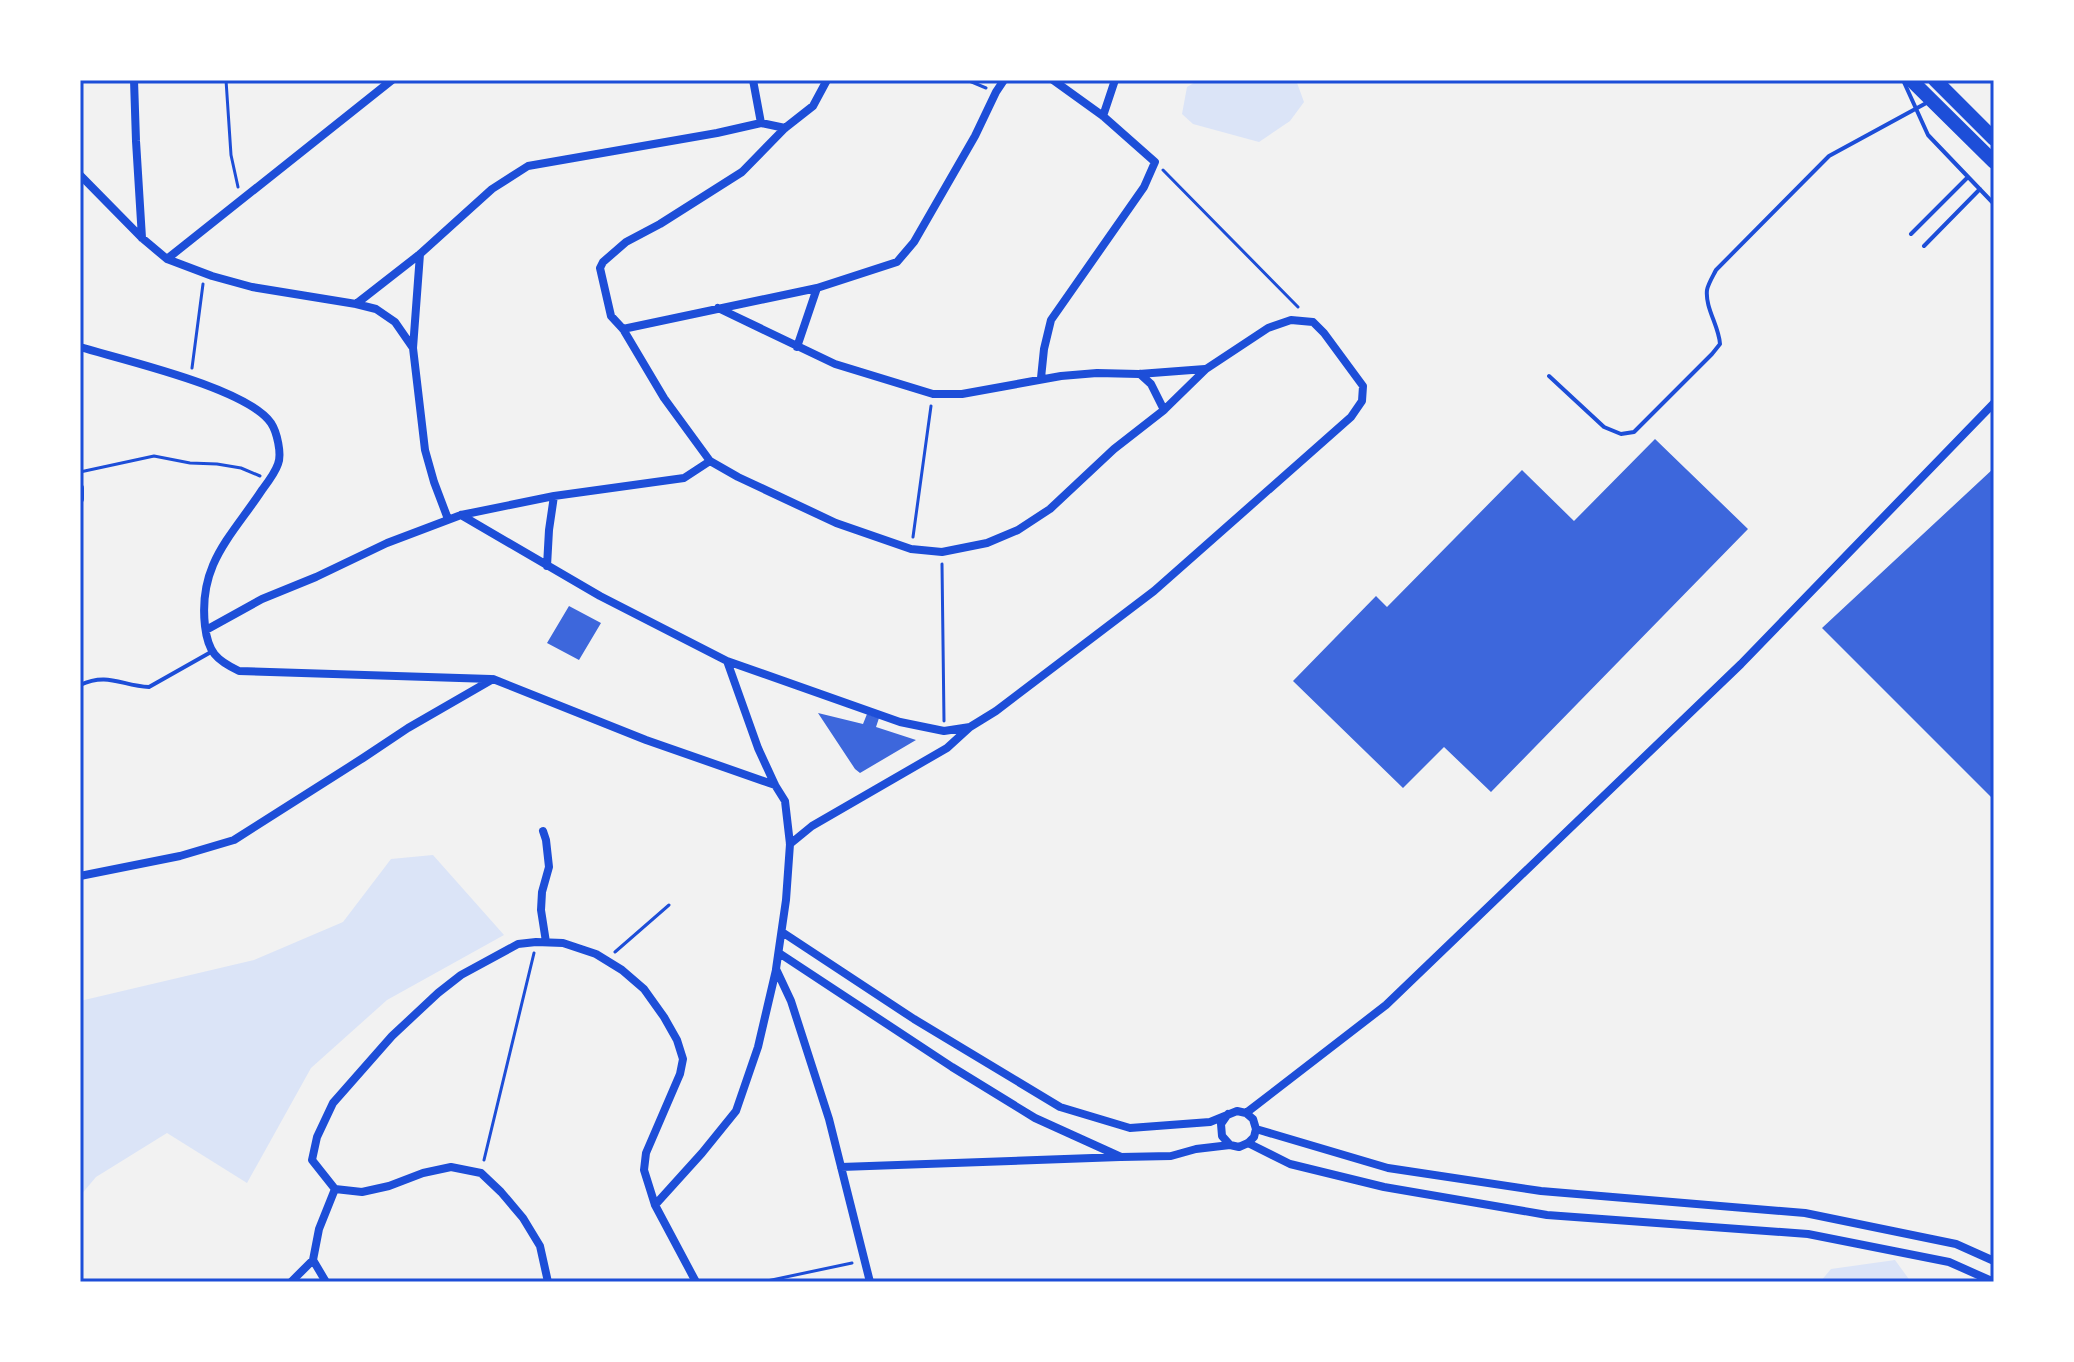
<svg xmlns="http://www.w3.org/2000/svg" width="2074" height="1362" font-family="'Exo 2',sans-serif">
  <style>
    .green { fill: #dbe4f7 }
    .building { fill: #3d67dc }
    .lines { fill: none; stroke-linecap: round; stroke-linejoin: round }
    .path { stroke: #1d4ed8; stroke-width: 3 }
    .service { stroke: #1d4ed8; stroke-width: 4 }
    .minor { stroke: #1d4ed8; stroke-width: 8 }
    .primary { stroke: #1d4ed8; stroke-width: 14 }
    .neatline { fill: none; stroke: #1d4ed8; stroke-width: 3 }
  </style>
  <rect width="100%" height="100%" fill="#f2f2f2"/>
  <path class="green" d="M1199,80h97l8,22 -14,19 -31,21 -66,-18 -11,-10 5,-27z
    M433,855l71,80 -117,65 -76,68 -64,115 -80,-50 -71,44 -16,19v-195l174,-41 89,-38 48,-63z
    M1895,1260l16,22h-91l11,-13z"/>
  <path class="building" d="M1655,439l93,90 -257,263 -47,-45 -41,41 -110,-107 83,-85 11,11 135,-137 52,51z
    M1994,468v332l-172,-172z
    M569,606l32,17 -22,37 -32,-17z
    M818,713l45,11 4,-10 12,4 -3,9 40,13 -56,33 -5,-4z"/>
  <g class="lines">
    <path class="path" d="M226,80l5,75 7,32
      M967,80l19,8
      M1163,170l135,137
      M192,368l11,-84
      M80,472l74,-16 36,7 27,1 24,4 19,8
      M913,537l18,-131
      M942,564l2,157
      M615,952l54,-47
      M484,1160l50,-207
      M762,1282l90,-19"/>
    <path class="service" d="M1903,80l25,55 66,69
      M1911,234l57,-57
      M1924,246l56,-57
      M1549,376l55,51 17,7 13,-2 78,-78 8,-10c-1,-18 -15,-36 -13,-54 1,-6 6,-14 9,-20l113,-114 101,-55
      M80,685c28,-13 42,1 69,2l62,-35"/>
    <path class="minor" d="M134,80l2,61 6,97
      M753,80l8,43
      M1103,116l12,-36
      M80,175l62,63 25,21 45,17 40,11 104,17 20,5 19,13 18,26 12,102 9,32 14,37
      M167,259l225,-179
      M356,304l64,-50 72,-65 36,-23 189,-33 44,-10 24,5
      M718,308l117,56 98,30h29l99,-18 36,-3 42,1 66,-5
      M623,329l194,-41 80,-26 17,-20 61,-106 21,-44 8,-12
      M80,347c43,13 167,41 191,76 6,9 11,31 7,41 -3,9 -10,18 -16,26 -31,47 -64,74 -57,136 3,26 11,34 34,45l252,8
      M797,347l20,-59
      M413,348l7,-94
      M1140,374l11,10 13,26
      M1041,378l3,-29 7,-29 93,-133 11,-25 -52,-46 -50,-36
      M710,461l-46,-63 -41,-69 -12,-13 -11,-48 3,-6 23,-20 34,-18 82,-52 43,-44 28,-22 14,-26
      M80,488v11
      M547,566l2,-36 5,-34
      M206,630l56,-31 54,-22 71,-34 74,-28 93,-19 130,-18 26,-17 28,16 98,46 75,26 31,3 45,-9 31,-13 32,-21 64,-60 50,-39 42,-41 62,-41 23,-8 22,2 11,11 39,53 -1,15 -11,16 -197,174 -158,120 -26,16 -26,4 -44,-9 -173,-61 -127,-65 -139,-81
      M727,661l31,87 17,37 10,16 5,43 -4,56 -10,69 15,32 38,118 41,163
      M543,831l3,9 3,27 -7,25 -1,18 5,32
      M790,844l22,-18 135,-78 23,-21
      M80,876l100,-20 54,-16 129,-82 45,-30 85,-49 153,61 129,45
      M782,932l132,87 146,88 70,21 80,-6 27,-11 9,2 7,6 3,10 -2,8 -6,6 -9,4 -9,-2 -8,-9 -1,-12 7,-10
      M779,953l173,114 83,51 86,39 50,-1 25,-7 34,-4
      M1246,1113l140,-108 355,-341 253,-261
      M1256,1129l132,39 153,23 264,22 151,31 38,17
      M1248,1143l42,21 94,23 163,28 261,19 141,28 45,20
      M841,1167l279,-10
      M335,1189l-23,-29 5,-23 16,-34 59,-67 46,-43 23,-18 57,-31 18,-2 27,1 33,11 26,16 22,19 20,28 13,23 6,19 -3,15 -34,79 -2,17 11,35 41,77
      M335,1189l27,3 27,-6 34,-13 28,-6 30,6 20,19 22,26 17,28 8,36
      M655,1205l47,-52 34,-42 22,-64 18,-77
      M313,1260l13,22
      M291,1282l22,-22 6,-31 16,-40"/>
    <path class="primary" d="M1911,80l83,82
      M1935,80l59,59"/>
  </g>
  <rect width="2074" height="1362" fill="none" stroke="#ffffff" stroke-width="164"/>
  <rect x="82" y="82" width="1910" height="1198" class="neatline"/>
</svg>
